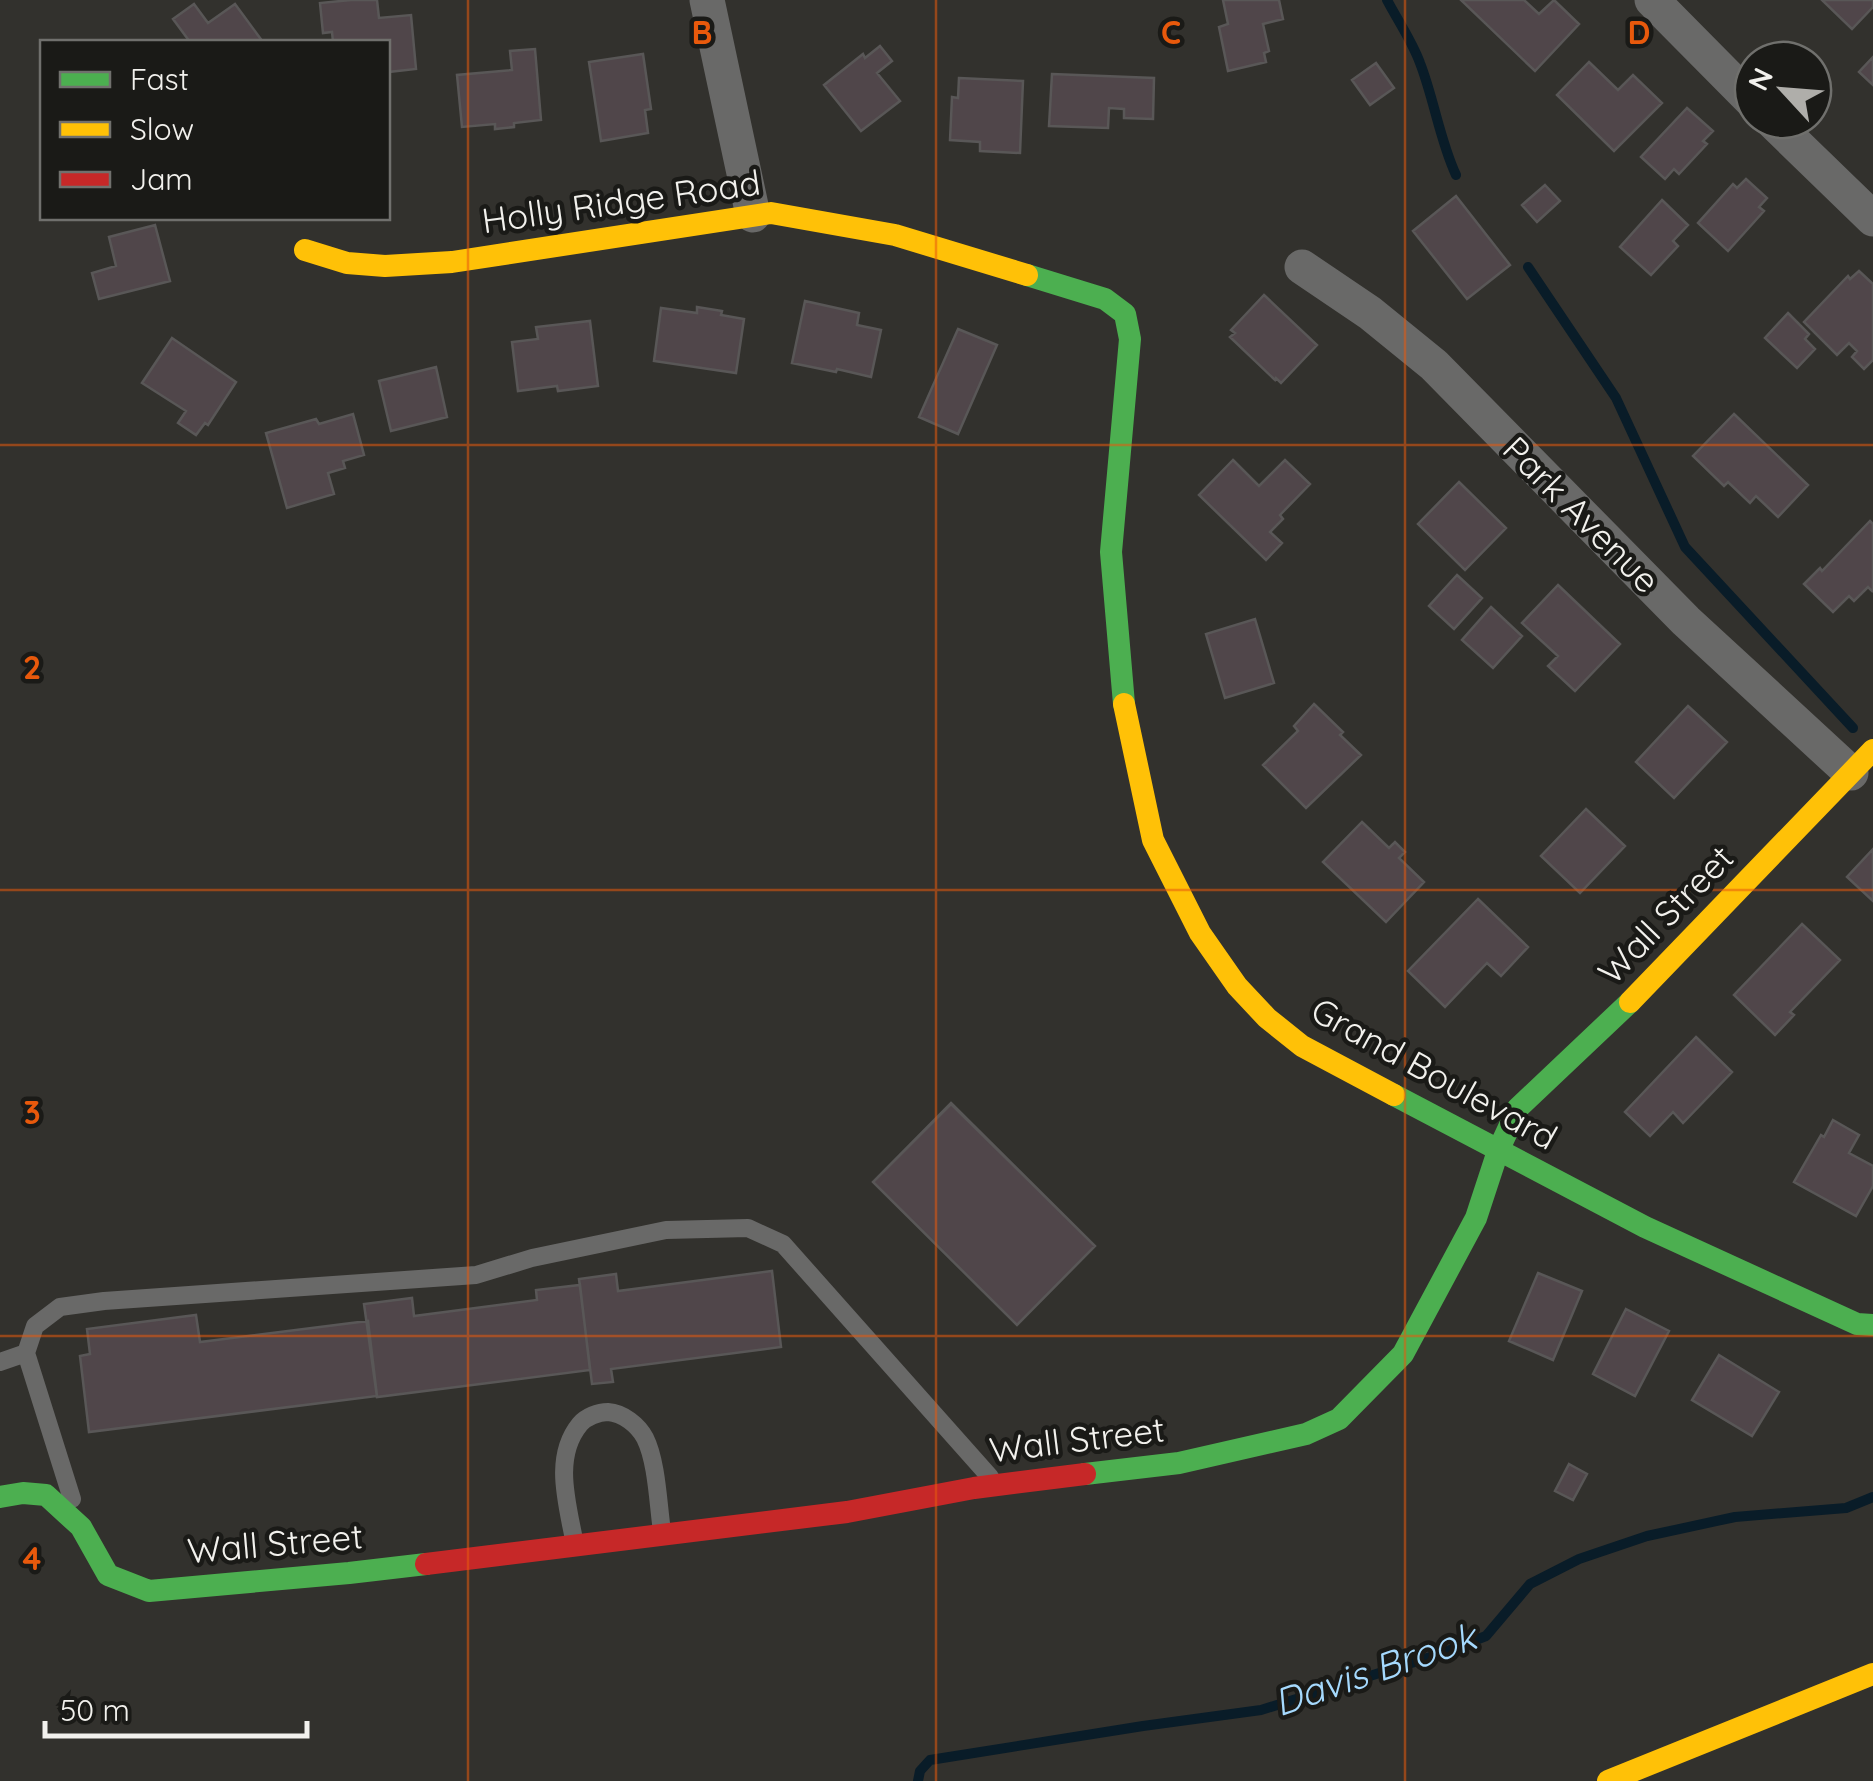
<svg xmlns="http://www.w3.org/2000/svg" width="1873" height="1781" font-family="Quicksand,sans-serif">
  <style>
    .lines { fill: none; stroke-linecap: round; stroke-linejoin: round }
    .stream { stroke: #091c28; stroke-width: 10 }
    .building { fill: #50464a; stroke: #595757; stroke-width: 2.5 }
    .lane { stroke: #696968; stroke-width: 18 }
    .street { stroke: #696968; stroke-width: 35 }
    .fast { stroke: #4caf50; stroke-width: 22 }
    .slow { stroke: #ffc107; stroke-width: 22 }
    .jam { stroke: #c62828; stroke-width: 22 }
    .grid { fill: none; stroke: #e8590c; stroke-width: 2.5; stroke-opacity: 0.55 }
    .labels { text-anchor: middle; stroke-width: 9; stroke-linejoin: round; paint-order: stroke }
    .street-label { font-size: 35px; fill: #f2f1ed; stroke: #1a1a17 }
    .water-label { font-size: 38px; font-style: italic; fill: #a5d9fd; stroke: #1a1a17 }
    .grid-label { font-size: 32px; text-anchor: middle; font-weight: bold; fill: #e8590c; stroke: #1a1a17; stroke-width: 9; stroke-linejoin: round; paint-order: stroke }
  </style>
  <rect width="100%" height="100%" fill="#32312d"/>
  <g class="lines">
    <path class="stream" d="M1387,0c11,21 25,41 33,63 14,36 20,78 36,112
      M1528,267l88,131 69,149 168,181
      M918,1781l2,-10 10,-11 213,-34 118,-16 179,-56 46,-18 44,-52 49,-25 68,-23 88,-19 111,-9 27,-11"/>
  </g>
  <path class="building" d="M351,0h26l2,18 32,-3 5,54 -28,3v-30h-55l-1,-10 -9,1 -3,-30z
    M1223,0h56l4,19 -20,5 6,27 -5,2 2,9 -38,9 -9,-44 9,-3z
    M1461,0h63l15,14 15,-14 25,24 -44,47z
    M1822,0h51v7l-21,22z
    M194,4l14,19 27,-19 28,38h-73l-17,-23z
    M880,46l12,15 -15,12 23,28 -39,30 -37,-46 39,-31 2,4z
    M535,49l6,71 -27,3v4l-19,2v-5l-33,3 -5,-52 55,-5 -2,-19z
    M643,54l8,55 -6,1 3,23 -47,8 -12,-79z
    M1873,57v28l-14,-13z
    M1589,62l29,28 15,-15 29,28 -48,48 -57,-56z
    M1376,63l18,25 -24,17 -18,-25z
    M1052,74l102,4 -1,41 -29,-1v-9l-15,-1 -1,20 -59,-2z
    M959,78l64,3 -3,72 -40,-2v-9l-30,-2 2,-43 6,1z
    M1687,108l26,23 -10,10 4,3 -28,30 -5,-5 -9,10 -24,-22z
    M1746,179l21,19 -8,9 5,4 -36,40 -30,-28 35,-39 4,4z
    M1545,185l15,16 -23,21 -15,-17z
    M1456,196l54,69 -43,34 -54,-68z
    M1662,200l26,25 -15,16 5,5 -27,29 -31,-28z
    M155,225l15,56 -71,18 -7,-26 24,-7 -7,-29z
    M1859,271l14,13v76l-9,9 -12,-12 5,-6 -8,-8 -12,12 -33,-33 44,-46 2,3z
    M1264,295l53,50 -36,38 -5,-5 -1,2 -45,-43 5,-4 -4,-3z
    M805,301l54,12 -2,12 24,5 -10,47 -34,-8 -1,3 -44,-9z
    M697,307l25,4 -1,4 23,4 -8,54 -82,-12 7,-53 36,5z
    M1788,313l21,21 -4,5 10,10 -18,19 -32,-30z
    M590,321l8,65 -40,5 -1,-5 -39,5 -6,-49 26,-3 -2,-12z
    M958,329l39,16 -39,89 -39,-17z
    M172,338l64,44 -28,43 -3,-2 -9,12 -18,-12 8,-12 -44,-28z
    M436,367l11,50 -56,14 -12,-50z
    M353,414l11,41 -21,6 2,7 -17,5 6,21 -47,14 -21,-75 50,-14 3,5z
    M1734,414l74,71 -30,32 -22,-21 -6,7 -22,-21 -4,4 -31,-30z
    M1233,460l26,26 26,-26 25,24 -30,31 3,4 -13,13 12,11 -16,17 -67,-65z
    M1459,482l47,46 -41,42 -47,-46z
    M1870,521l3,3v65l-1,2 -4,-4 -14,14 -5,-5 -16,16 -29,-28 16,-16 2,3z
    M1457,575l25,23 -28,31 -25,-23z
    M1558,585l62,59 -45,47 -27,-25 10,-10 -36,-33z
    M1491,607l31,29 -29,32 -31,-28z
    M1255,619l19,64 -49,15 -19,-64z
    M1314,704l29,28 -3,3 21,20 -55,53 -43,-43 35,-34 -4,-5z
    M1688,706l39,36 -53,56 -38,-36z
    M1586,809l39,37 -45,47 -39,-37z
    M1362,822l27,26 6,-6 10,10 -6,6 25,24 -38,40 -63,-60z
    M1873,849v52l-26,-24z
    M1478,899l50,48 -27,29 -14,-13 -42,44 -37,-36z
    M1802,924l38,36 -50,52 4,3 -19,20 -41,-40z
    M1696,1037l36,35 -49,51 -10,-11 -23,24 -25,-24z
    M951,1103l144,143 -78,79 -144,-143z
    M951,1104l144,142 -78,79 -144,-143z
    M1833,1120l26,15 -10,18 24,13v20l-17,30 -62,-34 27,-47 3,2z
    M772,1271l9,76 -170,22 2,13 -21,2 -13,-105 37,-5 2,17z
    M1538,1273l44,18 -29,69 -44,-19z
    M1538,1273l44,18 -29,69 -44,-19z
    M580,1285l10,85 -213,27 -13,-93 48,-6 2,18 123,-16 -1,-10z
    M1626,1309l43,22 -34,65 -42,-22z
    M1626,1309l43,22 -34,65 -42,-22z
    M196,1315l4,27 168,-21 9,75 -288,36 -9,-76 10,-2 -3,-25z
    M1719,1355l60,37 -27,44 -60,-36z
    M1719,1355l60,37 -27,44 -60,-36z
    M1569,1464l18,10 -14,26 -18,-9z"/>
  <g class="lines">
    <path class="lane" d="M0,1362l26,-9
      M72,1499l-46,-146 9,-27 25,-19 44,-6 372,-26 56,-17 134,-28 82,-2 35,16 207,233
      M575,1545c-7,-40 -23,-87 5,-121 6,-7 18,-12 28,-12 15,1 30,13 37,26 12,24 13,66 17,93"/>
    <path class="street" d="M707,0l46,215
      M1652,0l101,102
      M1771,120l102,99
      M1302,267l68,46 64,52 252,256 165,152"/>
    <path class="fast" d="M1027,275l78,24 20,15 5,25 -19,213 13,152
      M1394,1095l251,132 212,97 16,1
      M1085,1474l94,-11 127,-29 33,-15 64,-65 73,-136 22,-67 20,-43 112,-106
      M0,1497l23,-4 23,2 35,32 27,48 41,16 200,-18 77,-9"/>
    <path class="slow" d="M305,250l42,13 38,3 67,-4 319,-49 124,22 132,40
      M1124,704l29,136 47,93 37,53 30,32 35,28 92,49
      M1630,1002l243,-252
      M1608,1781l265,-107"/>
    <path class="jam" d="M426,1564l421,-52 127,-24 111,-14"/>
  </g>
  <path class="grid" d="M468,0v1781M936,0v1781M1405,0v1781M0,445h1873M0,890h1873M0,1336h1873"/>
  <g class="labels">
    <g class="street-label">
      <text transform="translate(621 202) rotate(-8)" y="12">Holly Ridge Road</text>
      <text transform="translate(1581 515) rotate(45)" y="12">Park Avenue</text>
      <text transform="translate(1666 915) rotate(-46)" y="12">Wall Street</text>
      <text transform="translate(1434 1074) rotate(29)" y="12">Grand Boulevard</text>
      <text transform="translate(1077 1440) rotate(-7)" y="12">Wall Street</text>
      <text transform="translate(275 1544) rotate(-5)" y="12">Wall Street</text>
    </g>
    <g class="water-label">
      <text transform="translate(1375 1670) rotate(-19)" y="13">Davis Brook</text>
    </g>
  </g>
  <g class="grid-label">
    <text x="702" y="44">B</text>
    <text x="1171" y="44">C</text>
    <text x="1639" y="44">D</text>
    <text x="32" y="679">2</text>
    <text x="32" y="1124">3</text>
    <text x="32" y="1570">4</text>
  </g>
  <rect x="40" y="40" width="350" height="180" fill="#1a1a17" stroke="#70706d" stroke-width="2.5"/>
  <rect x="60" y="72" width="50" height="15" fill="#4caf50" stroke="#70706d" stroke-width="2.5"/>
  <text x="130" y="90" font-size="30" fill="#f2f1ed">Fast</text>
  <rect x="60" y="122" width="50" height="15" fill="#ffc107" stroke="#70706d" stroke-width="2.5"/>
  <text x="130" y="140" font-size="30" fill="#f2f1ed">Slow</text>
  <rect x="60" y="172" width="50" height="15" fill="#c62828" stroke="#70706d" stroke-width="2.5"/>
  <text x="130" y="190" font-size="30" fill="#f2f1ed">Jam</text>
  <g transform="translate(1783 90) rotate(296)"><circle r="48" fill="#1a1a17" stroke="#70706d" stroke-width="2.5"/>
  <path d="M0-8L18 38L0 25L-18 38Z" fill="#afaeaa"/>
  <text y="-15" font-size="28" font-weight="bold" text-anchor="middle" fill="#f2f1ed">N</text>
  </g>
  <path d="M45 1721v15h262v-15" fill="none" stroke="#f2f1ed" stroke-width="5"/>
  <text x="60" y="1721" font-size="30" fill="#f2f1ed" stroke="#1a1a17" stroke-width="8" paint-order="stroke">50 m</text>
</svg>
